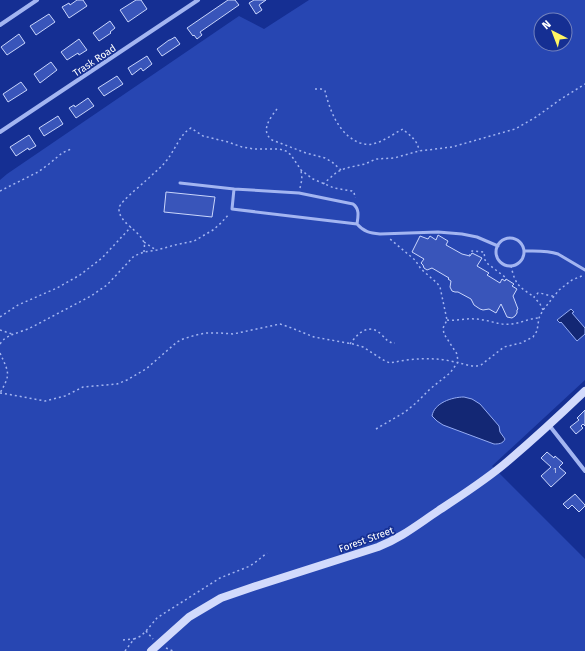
<svg xmlns="http://www.w3.org/2000/svg" width="585" height="651" font-family="'Fira Sans',sans-serif">
  <style>
    .green { fill: #2746b2; fill-rule: evenodd }
    .water { fill: #132774; stroke: #95acf4 }
    .building { fill: #3955ba; stroke: #cad6fc }
    .lines { fill: none; stroke-linecap: round; stroke-linejoin: round }
    .path { stroke: #a3b5f1; stroke-width: 1.5; stroke-dasharray: 2 3; stroke-linecap: butt }
    .lane { stroke: #a3b5f1; stroke-width: 3 }
    .street { stroke: #a3b5f1; stroke-width: 4 }
    .secondary { stroke: #d2dafc; stroke-width: 8 }
    .labels { text-anchor: middle; stroke-width: 3.5; stroke-linejoin: round; paint-order: stroke }
    .number-label { font-size: 8px; fill: #ced4ee }
    .street-label { font-size: 10px; fill: #fff; stroke: #152f93 }
  </style>
  <rect width="100%" height="100%" fill="#152f93"/>
  <path class="green" d="M309,0h276v380l-93,86 93,93v92h-585v-471l7,-6 232,-158 25,13zM541,20h24v24h-24z"/>
  <path class="water" d="M571,309l3,3 -2,1 13,15v6l-8,7 -16,-19 -1,1 -3,-3z
    M464,397l8,2 8,5 19,22 1,6 5,7c-2,5 -7,5 -11,5l-51,-19 -6,-4 -5,-5c2,-13 20,-19 32,-19z"/>
  <path class="building" d="M77,0h6l4,6 -18,12 -7,-11 7,-4 1,2z
    M136,0h5l6,9 -19,13 -8,-12z
    M228,0h7l4,5 -39,27 2,3 -5,4 -3,-4 -1,1 -6,-8z
    M254,0h12l-7,5 3,5 -6,4 -7,-11z
    M49,14l6,8 -19,13 -6,-9z
    M110,21l5,7 -5,4 1,1 -12,8 -6,-8z
    M19,34l6,9 -18,12 -6,-8z
    M175,37l5,7 -18,12 -5,-7 12,-9h1z
    M79,39l8,11 -8,5 -1,-2 -11,7 -6,-8z
    M147,56l5,8 -9,7 -2,-3 -9,7 -4,-7z
    M51,62l6,8 -17,13 -6,-9z
    M117,76l6,8 -19,12 -6,-8z
    M21,82l6,8 -19,12 -5,-8z
    M88,98l6,8 -18,12 -7,-10 5,-3 1,2z
    M58,116l5,8 -19,12 -5,-8z
    M29,135l7,11 -7,4 -1,-2 -12,8 -6,-9z
    M166,192l49,5 -3,20 -48,-5z
    M438,235l10,6 -2,4 16,9 8,2 2,-3 10,5 -5,8 12,7 -2,2 13,8 2,-4 3,2 1,-2 8,5 -2,2 5,3 -4,7 5,13 -1,1v3l-2,3 -3,2 -5,-1 -6,-13 -5,9 -7,-4 -6,1 -3,-1 -6,-4 -3,-6 -13,-7h-3l-3,-1 -2,-4 1,-6 -3,-2 1,-1 -17,-10 -5,2 -3,-2 -1,-3 -2,-2 3,-4 -12,-7 8,-16 8,3 2,-3 6,4z
    M585,410v16l-2,-2 -2,2 2,2 -7,6 -6,-7 9,-7 -2,-2z
    M547,452l7,6 1,-2 8,7 -4,4 7,6 -15,14 -10,-11 10,-9 -10,-9z
    M575,494l10,11v1l-6,6 -7,-7 -4,4 -5,-5z"/>
  <g class="lines">
    <path class="path" d="M315,89h6l4,2c5,20 14,44 35,52 4,1 8,2 12,1 11,-2 21,-10 31,-15 7,7 15,11 16,22
      M277,109c-7,9 -17,22 -5,31l34,13 19,5 7,4 9,8
      M323,184l14,-12 9,-4 19,-4 11,-5 18,-1 25,-7 33,-4 63,-18 21,-12 25,-18 24,-15
      M300,188l2,-9 -1,-9
      M0,191l38,-19 11,-8 13,-11 9,-4
      M144,242l12,8
      M144,252c0,-3 1,-7 0,-9 -4,-13 -26,-20 -25,-35 1,-7 29,-28 35,-35 5,-4 9,-8 13,-13 8,-10 13,-26 24,-32l12,8 25,6 14,5 12,2h25l7,2 5,4 10,15 12,9 21,9 18,3 2,1 1,6
      M469,256l3,-5 12,1 1,8 3,4 17,13
      M511,266c1,4 2,9 4,13 3,8 12,13 19,18
      M543,310l-3,-6 -6,-7 4,-4c5,0 10,3 15,3
      M0,317l18,-12 39,-17 23,-13 22,-17 29,-31
      M447,320c10,1 19,-2 28,-1 12,0 25,7 37,5 9,-1 18,-6 27,-6
      M0,330l12,4
      M0,344c6,-9 13,-9 22,-13 4,-1 8,-3 12,-5l57,-30 16,-11 27,-29 10,-4 13,-2 18,-5 19,-4 19,-11 8,-7 8,-9
      M350,344c8,-11 19,-22 32,-9 4,4 6,8 13,8
      M0,353c9,20 11,21 0,40
      M0,393l7,1 38,7 20,-5 18,-9 34,-3 10,-4 19,-11 31,-27 6,-3 13,-4 10,-2h15l12,1 47,-10 9,3 25,10 39,7 10,3 22,14 5,2c14,-3 30,-5 44,-4 8,0 17,2 25,4 7,1 14,5 22,2l23,-18 17,-4 12,-6 4,-6 2,-13 4,-8 16,-20 13,-10 12,-5
      M376,429l29,-17 11,-9 14,-14 20,-16 8,-11 -1,-8 -13,-20 -1,-6 4,-8 -7,-33 -3,-4 -16,-14 -6,-9 -25,-21
      M146,631l7,8
      M123,640l11,-1
      M166,648l7,3
      M125,651l9,-12 7,-3 5,-5 11,-13 6,-4 57,-36 30,-12 7,-5 10,-8"/>
    <path class="lane" d="M180,183l54,6 -2,20 125,15c7,8 13,9 23,10l58,-2 24,2 15,3 21,9
      M234,189l65,4 54,11c7,5 5,13 4,20
      M496 252a14 14 0 1 1 28 0a14 14 0 1 1-28 0Z
      M524,251c12,0 23,-1 34,3l27,16"/>
    <path class="street" d="M0,25l37,-25
      M0,132l198,-132
      M549,425l36,46"/>
    <path class="secondary" d="M151,651l38,-34 32,-19 32,-11 125,-40c23,-9 39,-22 60,-36 24,-16 48,-31 70,-50 26,-22 52,-46 77,-70"/>
  </g>
  <g class="labels">
    <g class="number-label">
      <text x="555" y="473">1</text>
    </g>
    <g class="street-label">
      <text transform="translate(94 60) rotate(-34)" y="4">Trask Road</text>
      <text transform="translate(366 539) rotate(-20)" y="4">Forest Street</text>
    </g>
  </g>
  <g transform="translate(553 32) rotate(318)"><circle r="19" fill="#152f93" stroke="#7382be"/>
  <path d="M0-3L7 15L0 10L-7 15Z" fill="#fff563"/>
  <text y="-6" font-size="11" font-weight="bold" text-anchor="middle" fill="#ffffff">N</text>
  </g>
</svg>
